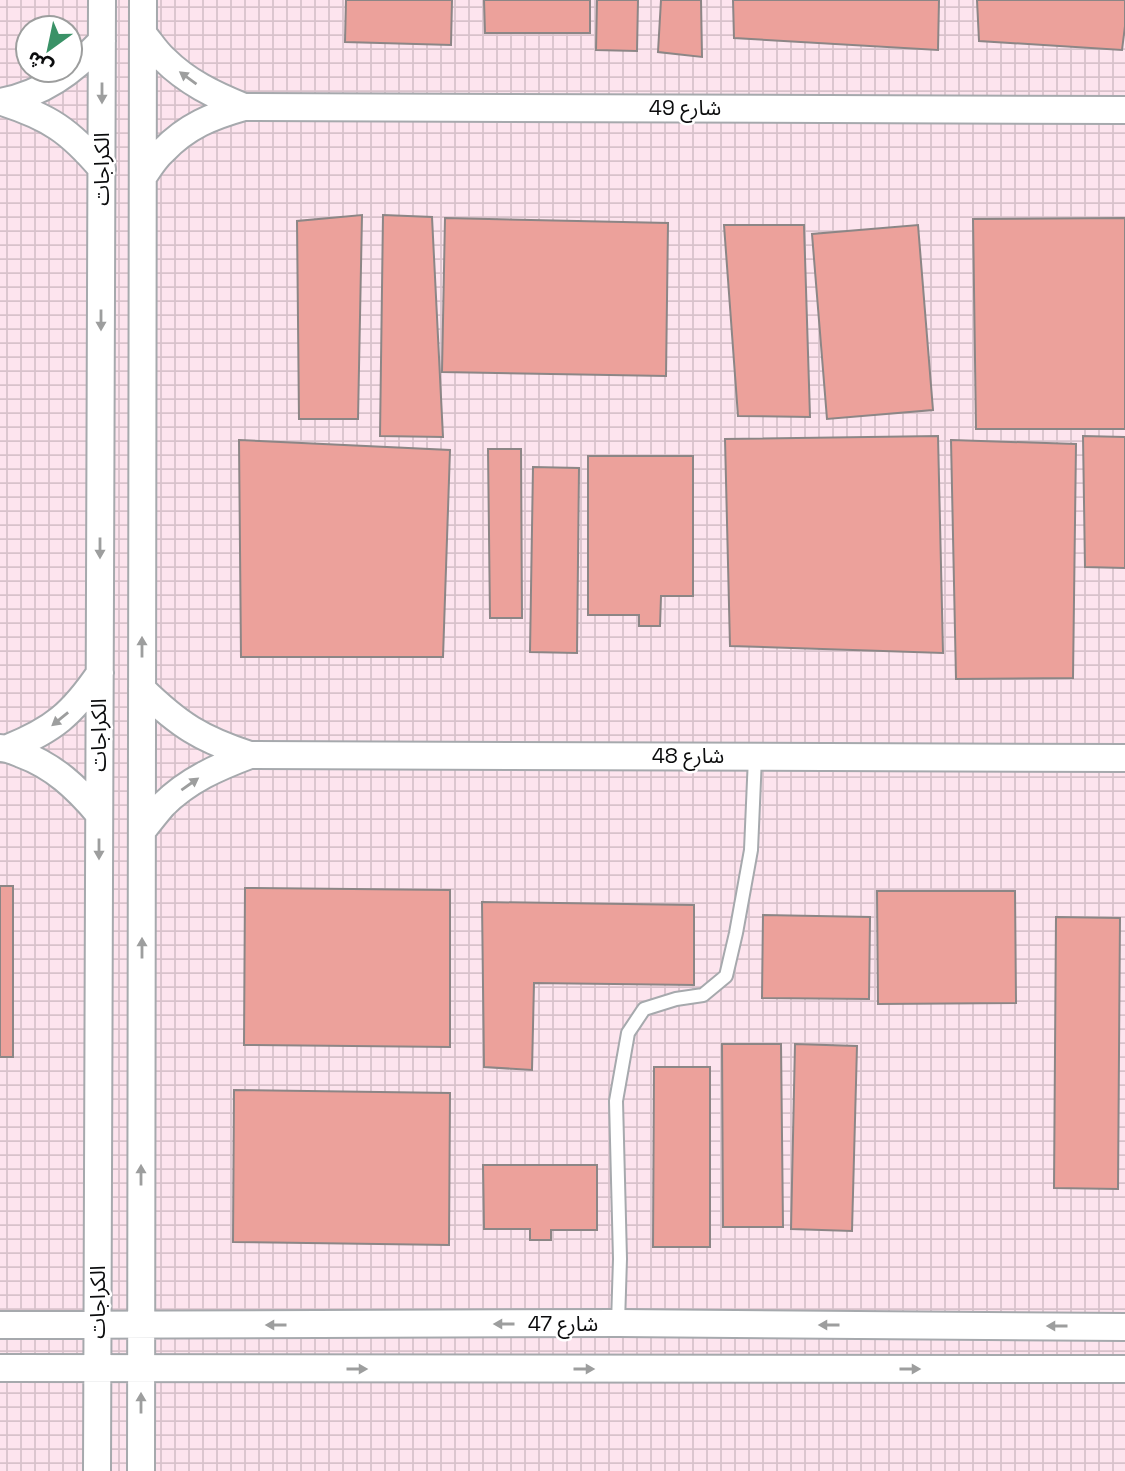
<svg xmlns="http://www.w3.org/2000/svg" width="1125" height="1471" font-family="'Space Grotesk','Noto Sans Arabic',sans-serif">
  <style>
    .industrial { fill: url(#industrial-grid); fill-rule: evenodd }
    .building { fill: #eca19b; stroke: #8c8686; stroke-width: 2 }
    .lines { fill: none; stroke-linecap: round; stroke-linejoin: round }
    .lane-casing { stroke: #a6a9ad; stroke-width: 16 }
    .street-casing { stroke: #a6a9ad; stroke-width: 30 }
    .lane { stroke: #fff; stroke-width: 12 }
    .street { stroke: #fff; stroke-width: 26 }
    .oneway { fill: #9d9e9e }
    .labels { text-anchor: middle; stroke-width: 5; stroke-linejoin: round; paint-order: stroke }
    .street-label { font-size: 21px; fill: #0b0c0d; stroke: #fff }
  </style>
  <defs>
    <pattern id="industrial-grid" width="8" height="8" patternUnits="userSpaceOnUse" patternTransform="scale(1.75)"><rect width="8" height="8" fill="#fde4ee"/><path d="M0 4h8M4 0v8" fill="none" stroke="#d8c2cb"/></pattern>
  </defs>
  <rect width="100%" height="100%" fill="#f3f6fb"/>
  <path class="industrial" d="M0,0h1125v1471h-1125zM28,28h42v42h-42z"/>
  <path class="building" d="M346,0h106l-1,45 -106,-3z
    M484,0h106v33h-105z
    M597,0h41l-1,51 -41,-1z
    M661,0h40l1,57 -44,-5z
    M733,0h206l-1,50 -204,-12z
    M977,0h148v26l-3,24 -143,-9z
    M362,215l-4,204h-59l-2,-198z
    M383,215l49,2 11,220 -63,-1z
    M445,218l223,5 -2,153 -224,-4z
    M1125,218v211h-149l-3,-210z
    M724,225h80l6,192 -72,-1z
    M918,225l15,185 -106,9 -15,-185z
    M938,436l5,217 -213,-7 -5,-207z
    M1083,436l42,1v131l-40,-1z
    M239,440l211,10 -7,207h-202z
    M951,440l125,4 -3,234 -117,1z
    M488,449h33l1,169h-32z
    M588,456h105v140h-32l-1,30h-21v-11h-51z
    M533,467l46,1 -2,185 -47,-1z
    M0,886h13v171h-13z
    M245,888l205,2v157l-206,-2z
    M877,891h138l1,112 -138,1z
    M482,902l212,3v80l-160,-2 -2,87 -48,-3z
    M763,915l107,2 -1,82 -107,-1z
    M1056,917l64,1 -2,271 -64,-1z
    M722,1044h59l2,183h-60z
    M795,1044l62,2 -5,185 -61,-2z
    M654,1067h56v180h-57z
    M234,1090l216,3 -1,152 -216,-3z
    M483,1165h114v65h-46v10h-21v-11h-46z"/>
  <g class="lines">
    <defs>
      <path id="lane" d="M618,1323l2,-64 -4,-158 12,-68 16,-24 32,-10 27,-4 23,-19 10,-43 15,-83 4,-93"/>
      <path id="street" d="M143,34c7,8 13,18 21,25 23,23 50,36 80,48
        M0,102c43,-8 72,-30 102,-61
        M2,102c47,15 68,29 100,67
        M143,177c6,-9 12,-19 20,-26 24,-25 49,-35 81,-44l881,3
        M142,689c37,36 59,50 108,66l875,3
        M0,748c8,0 14,3 21,6 33,12 56,34 78,60
        M8,748c45,-18 64,-34 92,-75
        M142,831c7,-9 14,-18 21,-26 25,-25 55,-38 87,-50
        M0,1325l618,-2 507,4
        M0,1368l1125,1
        M97,1471l5,-1471
        M141,1471l2,-1471"/>
    </defs>
    <use href="#lane" class="lane-casing"/>
    <use href="#street" class="street-casing"/>
    <use href="#lane" class="lane"/>
    <use href="#street" class="street"/>
  </g>
  <defs><path id="oneway-solid" d="M-6-.8H1V-3.2L6.5 0L1 3.2V.8H-6Z" transform="scale(1.75)"/></defs>
  <g class="oneway">
    <use href="#oneway-solid" transform="translate(188 78) rotate(-144)"/>
    <use href="#oneway-solid" transform="translate(102 93) rotate(90)"/>
    <use href="#oneway-solid" transform="translate(101 320) rotate(90)"/>
    <use href="#oneway-solid" transform="translate(100 548) rotate(90)"/>
    <use href="#oneway-solid" transform="translate(142 647) rotate(-90)"/>
    <use href="#oneway-solid" transform="translate(60 719) rotate(141)"/>
    <use href="#oneway-solid" transform="translate(190 784) rotate(-35)"/>
    <use href="#oneway-solid" transform="translate(99 849) rotate(90)"/>
    <use href="#oneway-solid" transform="translate(142 948) rotate(-90)"/>
    <use href="#oneway-solid" transform="translate(141 1175) rotate(-90)"/>
    <use href="#oneway-solid" transform="translate(504 1324) rotate(180)"/>
    <use href="#oneway-solid" transform="translate(276 1325) rotate(180)"/>
    <use href="#oneway-solid" transform="translate(829 1325) rotate(-180)"/>
    <use href="#oneway-solid" transform="translate(1057 1326) rotate(-180)"/>
    <use href="#oneway-solid" transform="translate(357 1369)"/>
    <use href="#oneway-solid" transform="translate(584 1369)"/>
    <use href="#oneway-solid" transform="translate(910 1369)"/>
    <use href="#oneway-solid" transform="translate(141 1403) rotate(-90)"/>
  </g>
  <g class="labels">
    <g class="street-label">
      <text x="685" y="115">شارع 49</text>
      <text transform="translate(102 169) rotate(-90)" y="7">الكراجات</text>
      <text transform="translate(99 735) rotate(-90)" y="7">الكراجات</text>
      <text x="688" y="763">شارع 48</text>
      <text transform="translate(98 1302) rotate(-90)" y="7">الكراجات</text>
      <text x="563" y="1331">شارع 47</text>
    </g>
  </g>
  <g transform="translate(49 49) rotate(213)"><circle r="33" fill="#ffffff" stroke="#9d9e9e" stroke-width="2"/>
  <path d="M0-5L12 26L0 18L-12 26Z" fill="#3a9267"/>
  <text y="-10" font-size="19" font-weight="bold" text-anchor="middle" fill="#0b0c0d">ش</text>
  </g>
</svg>
